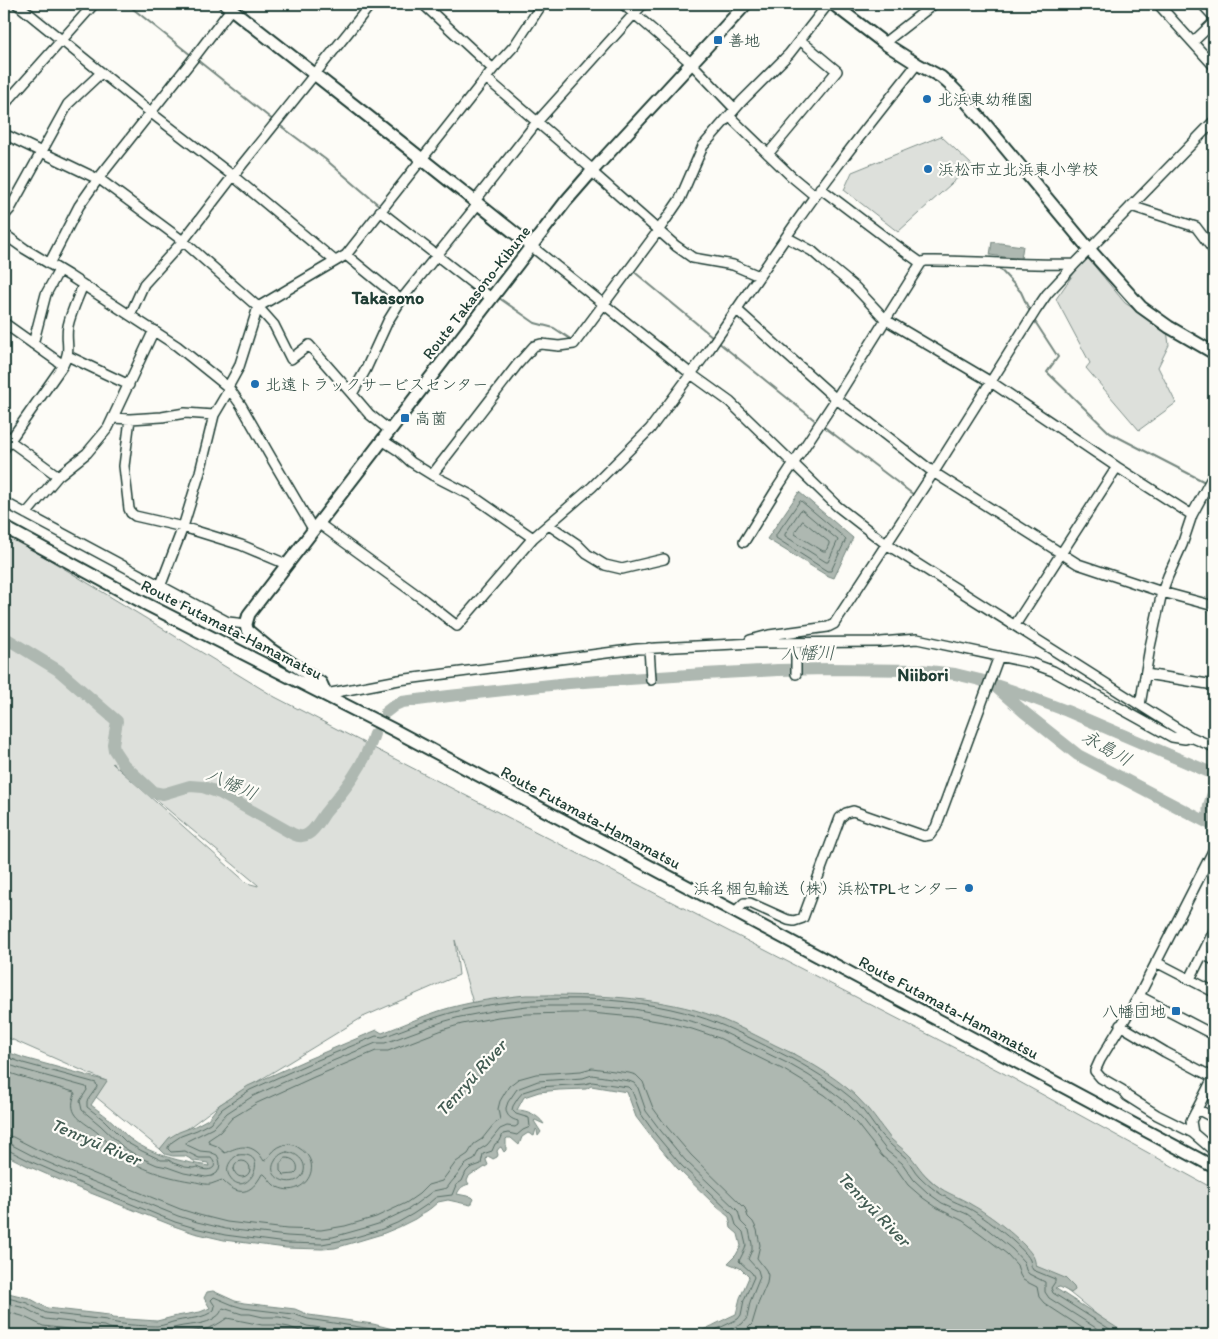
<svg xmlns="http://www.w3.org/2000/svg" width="1218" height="1339" font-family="Itim,'Klee One',sans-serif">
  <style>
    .green { fill: #dde0db; stroke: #7e8e88; fill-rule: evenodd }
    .water { fill: #aeb8b1; stroke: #75877f }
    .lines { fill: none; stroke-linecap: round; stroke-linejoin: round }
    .shore { stroke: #586e66; stroke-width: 1 }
    .stream { stroke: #75877f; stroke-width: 2 }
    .river { stroke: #aeb8b1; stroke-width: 12 }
    .street-casing { stroke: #1f3d34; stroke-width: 12 }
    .secondary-casing { stroke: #1f3d34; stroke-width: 15 }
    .street { stroke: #fdfcf7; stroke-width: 9 }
    .secondary { stroke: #fdfcf7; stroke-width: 11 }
    .poi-dot { fill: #1f6fb2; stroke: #fdfcf7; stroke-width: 2 }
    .labels { text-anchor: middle; stroke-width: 4.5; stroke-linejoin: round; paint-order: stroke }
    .poi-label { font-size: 16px; fill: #1f3d34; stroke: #fdfcf7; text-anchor: start }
    .street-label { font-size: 16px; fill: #1f3d34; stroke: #fdfcf7 }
    .neighbourhood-label { font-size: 18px; font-weight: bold; fill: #1f3d34; stroke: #fdfcf7 }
    .water-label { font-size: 18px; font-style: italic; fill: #435c53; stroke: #fdfcf7 }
  </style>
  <rect width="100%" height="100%" fill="#fdfcf7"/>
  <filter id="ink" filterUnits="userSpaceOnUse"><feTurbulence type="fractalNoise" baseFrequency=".02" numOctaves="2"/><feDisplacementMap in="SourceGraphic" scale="10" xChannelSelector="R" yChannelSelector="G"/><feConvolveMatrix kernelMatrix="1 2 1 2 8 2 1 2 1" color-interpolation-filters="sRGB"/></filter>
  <g filter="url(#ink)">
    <path class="green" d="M941,136l31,29 -74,67 -54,-42 8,-18z
      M1086,256l39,47 42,27 2,15 -11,22 18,36 -37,27 -53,-62 4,-5 -34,-64z
      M4,532l271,165 730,377 209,115v146h-92l-186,-150 -143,-132 -243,-58 -77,8 -18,-63 4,35 -96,42 -144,88 -59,44 -64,-52 10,-16 -102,-45zM112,763l146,122v1l-11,-3z"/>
    <path class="water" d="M992,242l31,4 -2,13 -31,-4z
      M799,492l54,46 -19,40 -8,-3 -59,-36z
      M526,995c57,0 114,0 169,15 28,8 54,22 80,35 28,13 57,29 80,50 14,13 24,29 36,44 6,6 14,11 20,18 8,10 14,20 25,28 11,9 24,12 36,20 17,9 51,35 61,51 2,3 2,7 3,10l29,12 9,9 1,3 -4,3 -11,-6 -5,1 73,47h-440c17,-4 32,-14 48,-21l4,-16 9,-21 -9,-9 -12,-5 8,-8 5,-9 -3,-12 -7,-6 -2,-11 -13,-11 -39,-38 -25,-30 -16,-21 -9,-25 -36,-6 -5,3 -27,1 -20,2 -15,5 -7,13c10,0 21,5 27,14l-9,-4 -1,1 7,11 -3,4 -1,-6 -1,-1 -2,7 -6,-3 -6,4 -3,8 -8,-7h-4l-1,1v11l-2,2 -3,-5 -2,1 -2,3 1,4 -1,2 -4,2 -3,-2h-3l-1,3 2,5 -9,6 -6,2 -4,3 -2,5 2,3c-7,2 -9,4 -12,10l15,3 2,2 -3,6 -23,-5 -10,2 -7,6 -16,11 -16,8 -17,7 -47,14 -13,1 -36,-1 -62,-8 -30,-7 -20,-7 -96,-38 -48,-21 -26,-13v-103l20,7 83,23 -16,24c8,6 17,12 24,19 5,4 9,10 14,14 22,17 53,24 80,28l-1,-3 -14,-2 -9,-5h-12l-8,-2 -5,-5 9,-11 10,-6 16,-6 13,-7 11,-14 29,-19 58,-26 71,-30 5,3c19,-7 38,-16 57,-22 28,-9 58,-13 87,-16z
      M213,1291l22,10 9,2 51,6 14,6 64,9 44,11h-413v-43l25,6 18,10 62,7 3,3 45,3 20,-5 23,-4 10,-4 -6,-10 3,-6z"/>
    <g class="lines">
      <path class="shore" d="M801,501l45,38 -15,32h-4l-51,-33v-3l23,-33z
        M802,510l36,30 -10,22h-2l-41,-26v-2l15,-23z
        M803,521l26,21v2l-3,7h-3l-28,-17v-2z
        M4,1056l19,7 73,20 1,4 -10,14v6l17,13 22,22 16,9 19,9h8l4,3 12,4 8,1 5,-1c9,6 23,2 13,-9h-12l-14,-7 -14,1 -3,-3v-2l4,-5 9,-6 16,-6 13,-7 12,-14 28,-19 58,-26 68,-28 7,1c25,-9 50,-20 75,-26 69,-17 171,-17 239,5 26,8 49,20 73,32 28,13 56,29 80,49 13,11 21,25 31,38 8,9 16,15 25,23 5,6 8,13 13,18 8,8 17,16 27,21 7,5 16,7 24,12 13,7 54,38 60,51 1,4 1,7 3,10l22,9v3l-4,6 2,5 66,42
        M4,1063l17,6 65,18 1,3 -7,11 2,9 18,15 23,22 16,10 18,8 10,2 17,6 22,4 6,-1 5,-3 2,-4 1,-5 -1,-5 -2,-4 -7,-3 -10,-1 -13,-6 -1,-2 1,-2 26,-13 14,-15 26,-17 58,-26 65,-27h9l57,-21 18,-5 37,-7 30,-4h65l42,3 36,7 24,6 27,9 66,32 21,12 21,14 18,14 16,17 24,31 15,12 12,17 14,13 14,10 25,11 19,14 26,21 12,13 2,8 3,4 16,8v10l4,6 58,37
        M4,1071l15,5 55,16 1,2c-9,22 9,27 23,39 6,6 12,13 19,19 22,18 52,26 79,30 5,1 10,3 15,2 4,-1 7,-3 11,-4 16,17 29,15 40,-6h2c4,3 6,8 10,11 27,18 54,-20 25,-37 -5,-4 -12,-5 -18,-2 -8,3 -11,11 -17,15 -2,-3 -4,-7 -7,-9 -11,-9 -22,-4 -32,1l-8,-7 -8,-3 -1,-3 12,-8 12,-14 25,-15 57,-26 62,-26h12l57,-22 17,-5 36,-7 29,-3 42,-1h22l42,4 36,6 23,6 27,9 65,32 41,25 17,14 15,15 25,32 14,12 12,17 15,13 16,11 24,12 18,13 26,20 10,11 3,10 3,5 14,7 2,10 5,6 49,32
        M4,1135l9,2 25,13 47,20 95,39 19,6 28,7 60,7 34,1 24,-4 31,-9 30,-14 13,-9 9,-9 14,-4 14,-19 12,-8 6,-10 8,-5 12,-15 6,-4 -2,-11 2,-8 9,-15 9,-7 18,-5 45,-3 11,-3 37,5 7,2 7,7 10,26 14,19 24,28 54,53 3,9 5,5 4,8 3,15 -3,13 9,12 2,5 -1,8 -9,21 -6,20 -6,6 -11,5
        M4,1143l6,1 25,13 47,20 96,39 19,6 29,7 61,7 35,2 11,-1 32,-9 13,-4 31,-15 24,-18 14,-3c3,-4 5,-7 8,-10 8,-9 6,-13 19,-18l5,-10 8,-5 13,-16 7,-3 8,1 3,-2v-4c-7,-2 -12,-5 -12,-13l2,-6 9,-13 21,-8 45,-3 9,-3 37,6 5,2 4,5 8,23 15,20 24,29 53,51 3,11 8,8 3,14v6l-4,9 10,11 2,7 -10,25 -3,16 -5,6 -16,7 -7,4
        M4,1149l4,1 24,12 48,21 95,39 20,6 30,7 61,8 36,1 27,-5 31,-9 17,-7 16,-9 15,-10 8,-7 16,-2 4,-10 6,-4 4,-9 4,-4 11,-4 2,-10 9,-3 3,-7 5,-3 3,-7 5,-1 9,2 6,-5 7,-3 -1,-9 -13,-4 -4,-4 1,-4 5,-8 5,-6 16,-5 46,-3 7,-2 36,5 4,4 9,23 15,21 25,30 52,50 3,10 7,7 3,13 -1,4 -6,12 13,12 2,4 -10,23 -3,15 -3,4 -33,16
        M287,1152c11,1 21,11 16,22 -8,16 -39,5 -28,-13 3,-6 7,-8 12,-9z
        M238,1155c36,-5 8,47 -8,22 -6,-8 0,-18 8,-22z
        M286,1158c7,0 13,5 11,13l-3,3 -10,1 -4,-4v-7z
        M234 1169a8 8 0 1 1 16 0a8 8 0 1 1-16 0Z
        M4,1297l23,6 19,10 61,7c8,5 39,6 50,6 7,0 13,-4 20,-5 12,-3 27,-2 37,-11l1,-4 -4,-6 3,-3 19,8 10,3 50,6 15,5 64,10 24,6
        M4,1303l21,5 20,11 59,7c9,5 45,7 55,6 6,-1 13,-4 19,-5 13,-3 28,-2 38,-10 4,-2 5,-6 7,-9l19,6h8l13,3h16l13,3 15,6 63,9
        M4,1311l18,5 21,10 58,7 5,2
        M176,1335c22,-6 31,-2 51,-17l35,7h15l12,2 14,5 16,3"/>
      <path class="stream" d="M127,4l65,52
        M616,4l12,11
        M196,59l78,62
        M718,97l11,13
        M278,124l47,35 56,48
        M759,139l11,10
        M773,152l26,25 18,13
        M904,256l9,6
        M998,267l23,25 10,22
        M632,270l81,67
        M499,298l36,25 19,5 18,12
        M1034,320l24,37 -11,15 63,61 95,49
        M718,342l99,80
        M823,426l91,69
        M1192,506l5,-9
        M1160,585l3,-7
        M1154,608l2,-12 -1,-2"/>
      <path class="river" d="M4,637l54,33 59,51 -4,23 1,6 10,15 29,27 10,2 27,-8 13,1 17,6 73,41c5,2 9,4 15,0 7,-4 12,-14 17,-21 21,-25 39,-47 49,-79
        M997,688l27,24 54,43 136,71
        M386,712l9,-7 7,-3 47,-6 120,-13 135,-9 74,-4 51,-1 91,1 35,4 25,6 36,12 51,19 147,63
        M1213,825c-8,-14 -4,-20 1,-34"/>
      <defs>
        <path id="street" d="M17,4l133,108 83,64 102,85
          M423,4l70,65
          M623,4l68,59 44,46
          M1158,4l56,62
          M1202,4l12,13
          M1193,42l21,-20
          M884,43l50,-39
          M486,78l107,92
          M4,105l90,-101
          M729,116l62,60 24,20
          M4,134l98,47 81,60 75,66 16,18 17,34 18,-14 43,49
          M768,154l69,-83 -37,-31
          M591,171l85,75 17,12 40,7 26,11
          M820,188l70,53 31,22
          M474,202l63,-80 106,-118
          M1131,206l65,21 18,24
          M380,211l111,87
          M4,216l6,-7 58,-105 33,-31
          M4,234l21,15 43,26 109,71 51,41 13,18 28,49 44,75
          M786,237c41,-60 86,-116 131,-173
          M531,246l160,128 39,28 107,104 49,38 268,170 37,23
          M346,255l55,45
          M49,264l30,-58 19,-27 95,-120 38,-50
          M736,309l100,90 34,24 63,49 145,92 84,28 52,14
          M130,315l14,-31 39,-43 50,-65 138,-172
          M4,323l59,42
          M33,344l13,-50 13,-24
          M68,356l61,29
          M113,418l17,1 32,-2 23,-4 29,2 13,-22 1,-6 11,-20 19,-60 88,-52 147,-186 22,-24 27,-41
          M130,419l-6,47 5,43 2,4 4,3 48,11 58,18 45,19
          M389,430l-20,-16 -17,-20 14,-25 22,-48 13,-21 77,-96
          M4,434l6,7 48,35
          M382,440l17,11 12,11 21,13 39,20 62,43
          M4,449l59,-84c9,-16 2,-23 5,-39 3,-14 10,-28 15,-41
          M432,475l85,-110 17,-19 7,-2 18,2 15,-2 84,-113 22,-32 23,-53 39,-45 47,-47 39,-50
          M4,502l224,120 18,2
          M26,514l32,-38 29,-23 21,-25 46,-98
          M318,523l106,77 33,26 76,-88 59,-51 58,-58 58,-78 78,-114 26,14 9,8 35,29 30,32 105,62 126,85 75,48
          M549,525l28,19 10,10 18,11 17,4 42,-10
          M744,542l32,-52 60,-91 85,-136 4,-2c50,-1 100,5 150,3
          M160,587l23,-60 17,-55 14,-57
          M1015,625l102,-158
          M750,640l19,-5 59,-8 6,-3 103,-157 99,-157 11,-16 28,-30 139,-143
          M796,643v31
          M649,648l2,32
          M1146,674l68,11
          M326,694l73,-14 238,-31 118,-6 126,-1 36,-3 114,24 22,8 119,66 13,2 6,-2 23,10
          M1140,705l10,-58 12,-55 6,-16 14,-31 10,-30 22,-41
          M1214,849l-75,147 -39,64 -5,11 6,7 21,12 5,6 30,19 36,18 21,18
          M735,912l9,-9h6l38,17 6,1 9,-3 37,-100 6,-5 7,-2 71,25 6,-1 6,-8 63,-171
          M1202,954l12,6
          M1156,962l58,30
          M1190,979l24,-48
          M1139,996l75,39
          M1120,1025l45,27 49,26
          M1197,1109l17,9
          M1193,1133l-2,-12 23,-45"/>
        <path id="secondary" d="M225,4l158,124 148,118
          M833,4l51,39 33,21 24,13 9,8 14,14 23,27 102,123 52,58 28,20 45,26
          M4,527l140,76 248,126 822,438
          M326,694l-5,-11 -51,-34 -23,-19 -1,-6 3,-10 317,-413 27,-31 153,-166"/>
      </defs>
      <use href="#street" class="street-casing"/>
      <use href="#secondary" class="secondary-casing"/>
      <use href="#street" class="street"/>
      <use href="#secondary" class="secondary"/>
    </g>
  </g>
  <g class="poi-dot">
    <rect x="713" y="35" width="10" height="10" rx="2.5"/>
    <circle cx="927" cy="99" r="5"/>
    <circle cx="928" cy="169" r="5"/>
    <circle cx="255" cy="384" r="5"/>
    <rect x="400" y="413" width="10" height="10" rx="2.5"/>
    <circle cx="969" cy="888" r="5"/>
    <rect x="1171" y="1006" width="10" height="10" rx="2.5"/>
  </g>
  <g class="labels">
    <g class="poi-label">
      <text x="728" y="46">善地</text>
      <text x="937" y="105">北浜東幼稚園</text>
      <text x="938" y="175">浜松市立北浜東小学校</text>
      <text x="265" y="390">北遠トラックサービスセンター</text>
      <text x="415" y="424">高薗</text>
      <text x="959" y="894" text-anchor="end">浜名梱包輸送（株）浜松TPLセンター</text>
      <text x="1166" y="1017" text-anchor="end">八幡団地</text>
    </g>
    <g class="street-label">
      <text transform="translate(476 292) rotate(-52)" y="6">Route Takasono-Kibune</text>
      <text transform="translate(232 629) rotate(27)" y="6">Route Futamata-Hamamatsu</text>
      <text transform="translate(591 817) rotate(28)" y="6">Route Futamata-Hamamatsu</text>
      <text transform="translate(949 1007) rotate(28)" y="6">Route Futamata-Hamamatsu</text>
    </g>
    <g class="neighbourhood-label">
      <text x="388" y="304">Takasono</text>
      <text x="923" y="681">Niibori</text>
    </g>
    <g class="water-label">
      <text x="808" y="659">八幡川</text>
      <text transform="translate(1107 748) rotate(30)" y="6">永島川</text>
      <text transform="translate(232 784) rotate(24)" y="6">八幡川</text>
      <text transform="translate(471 1078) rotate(-48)" y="6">Tenryū River</text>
      <text transform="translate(96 1142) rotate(23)" y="6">Tenryū River</text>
      <text transform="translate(874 1209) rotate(46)" y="6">Tenryū River</text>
    </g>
  </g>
  <rect width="1218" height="1339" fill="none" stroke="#fdfcf7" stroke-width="20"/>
  <rect x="10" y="10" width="1198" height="1319" fill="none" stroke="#1f3d34" stroke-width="2" filter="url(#ink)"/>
</svg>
